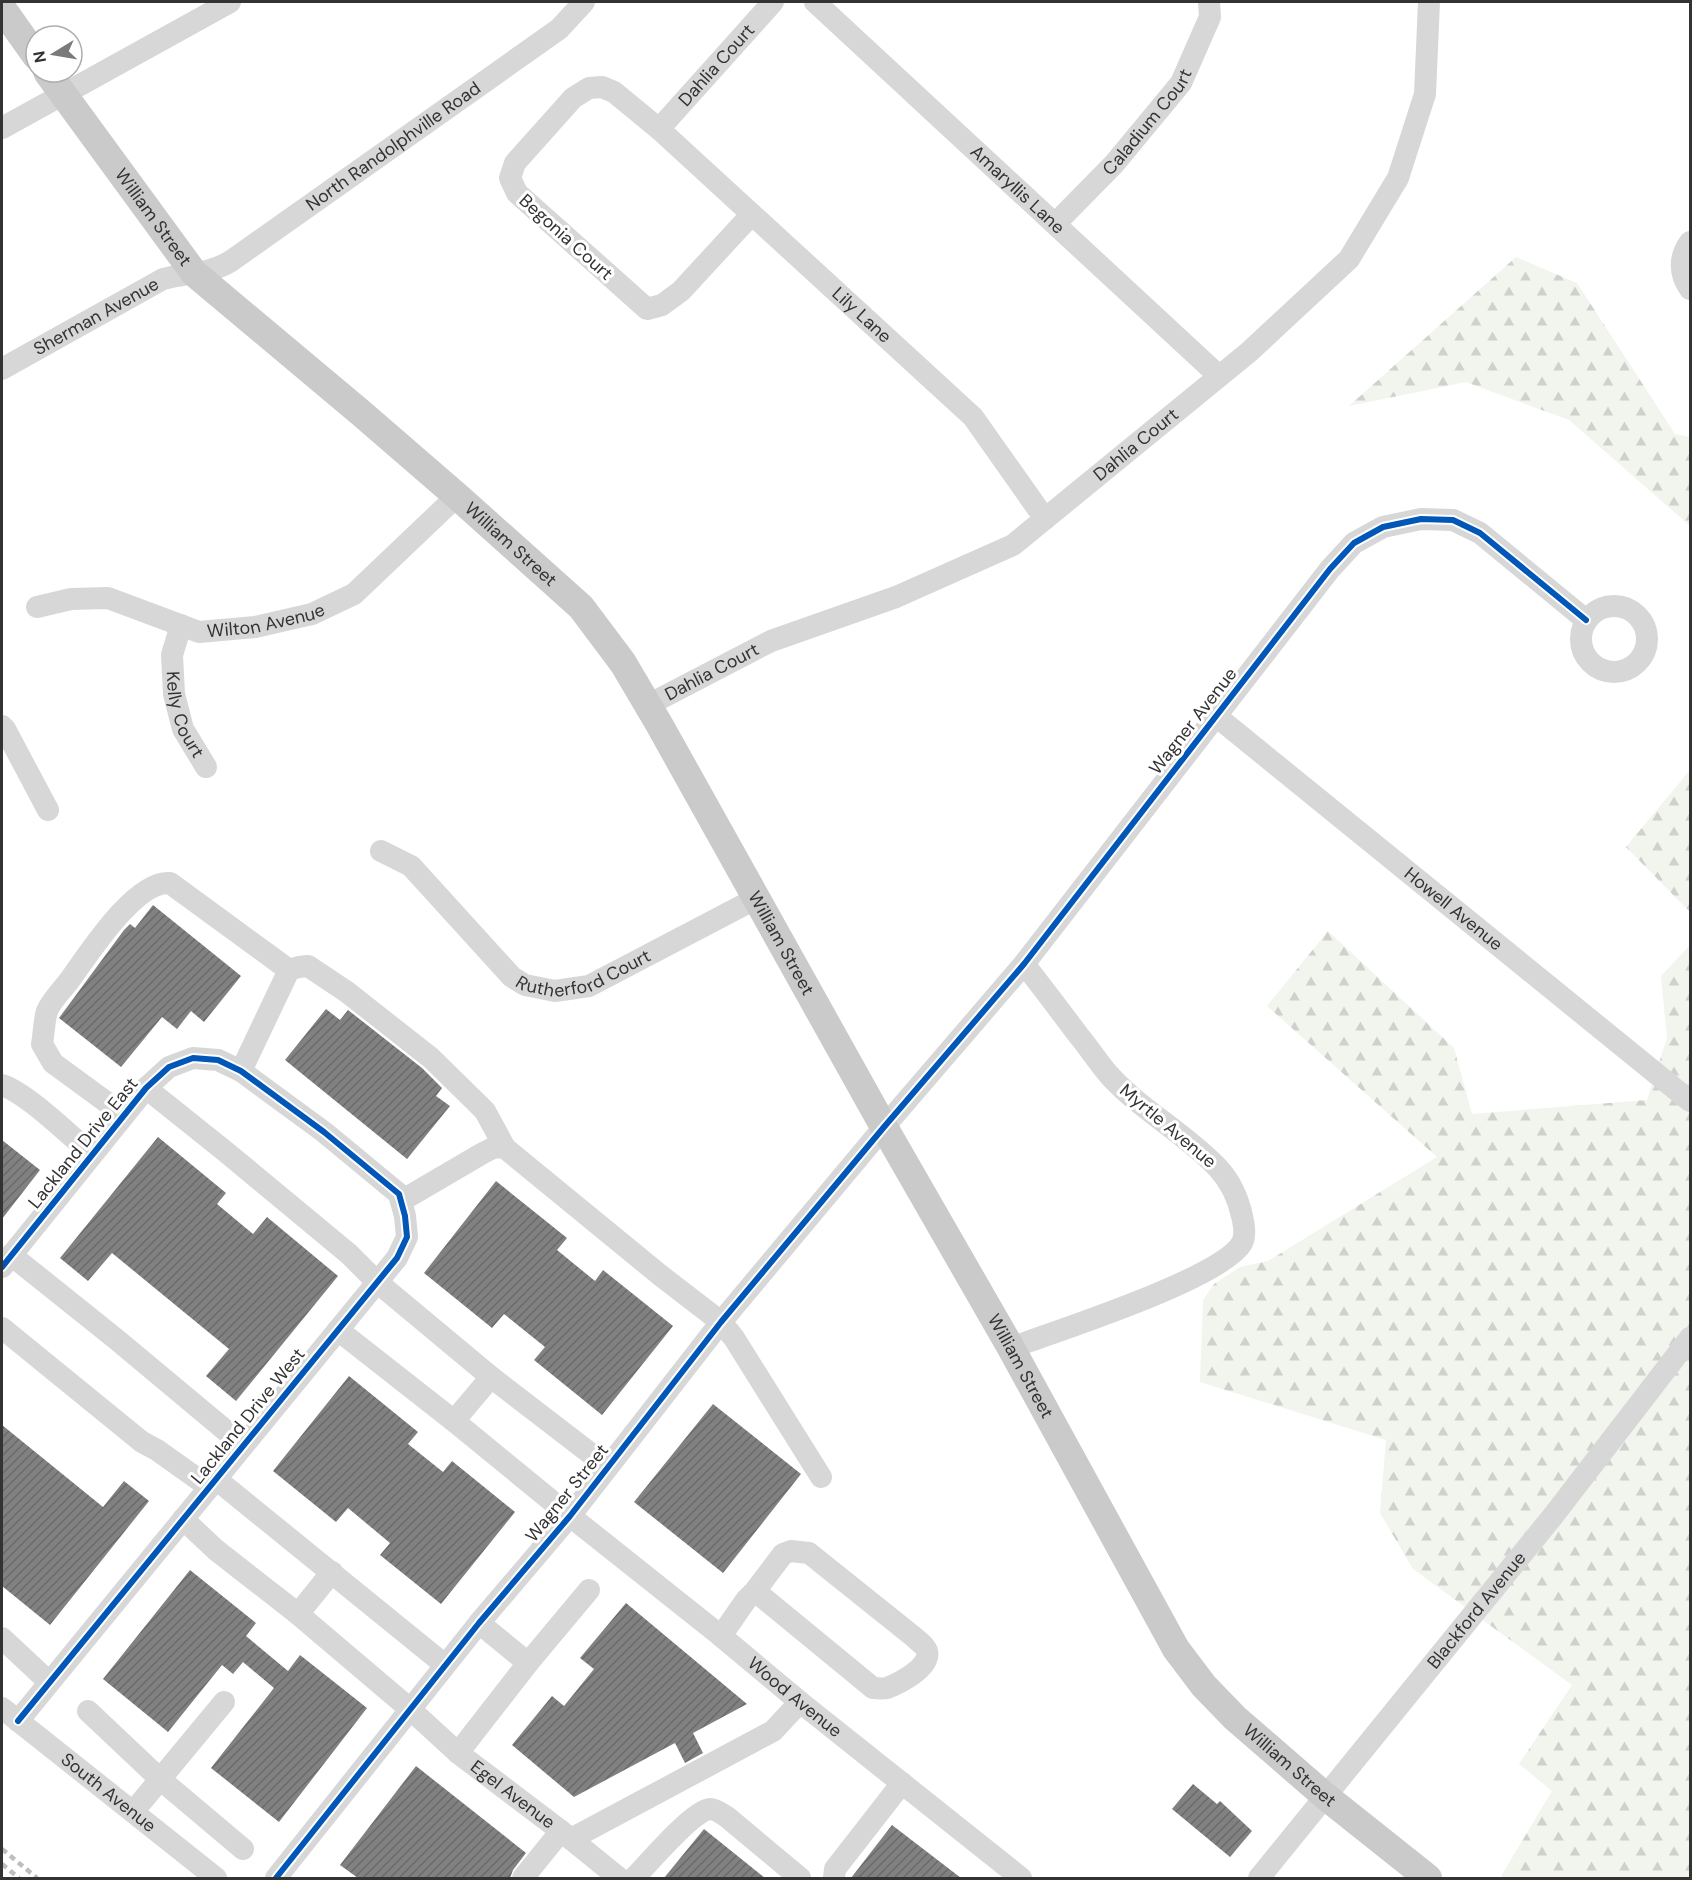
<svg xmlns="http://www.w3.org/2000/svg" width="1692" height="1880" font-family="'DM Sans',sans-serif">
  <style>
    .forest { fill: url(#forest-firs) }
    .building { fill: url(#building-hatch) }
    .lines { fill: none; stroke-linecap: round; stroke-linejoin: round }
    .minor { stroke: #d7d7d7; stroke-width: 22 }
    .major { stroke: #cacaca; stroke-width: 28 }
    .rail { stroke: #bebebe; stroke-width: 4.5; stroke-dasharray: 6 4.5; stroke-linecap: butt }
    .cycleway-casing { stroke: #fff; stroke-width: 10 }
    .cycleway { stroke: #0057b8; stroke-width: 6 }
    .labels { text-anchor: middle; dominant-baseline: central; stroke-width: 6; stroke-linejoin: round; paint-order: stroke }
    .street-label { font-size: 18px; fill: #333; stroke: #fff }
  </style>
  <defs>
    <pattern id="forest-firs" width="22" height="20" patternUnits="userSpaceOnUse" patternTransform="scale(1.5)"><rect width="22" height="20" fill="#f1f5ed"/><path d="M5 1l3.5 6h-7zM16 11l3.5 6h-7z" fill="#cfd2cc"/></pattern>
    <pattern id="building-hatch" width="6" height="6" patternUnits="userSpaceOnUse" patternTransform="scale(1.5)"><rect width="6" height="6" fill="#818181"/><path d="M-1 1l2-2M0 6l6-6M5 7l2-2" fill="none" stroke="#6a6a6a"/></pattern>
  </defs>
  <rect width="100%" height="100%" fill="#fff"/>
  <!-- forest -->
  <path class="forest" d="M1516,257l61,26 98,151 15,3v89l-121,-106 -103,-38 -117,24z
    M1690,770v142l-64,-65z
    M1328,931l126,117 18,66 175,-14 20,-62 -6,-62 29,-31v933h-190l52,-87 -33,-27 53,-79 -159,-116 -33,-56 6,-73 -186,-58 3,-82 11,-16 26,-17 28,-6 169,-104 -170,-151z"/>
  <!-- building -->
  <path class="building" d="M153,905l88,71 -37,46 -13,-11 -14,18 -15,-12 -41,50 -62,-49 65,-88 6,-6 5,4z
    M326,1009l14,11 8,-10 74,58 20,20 -6,8 14,10 -43,53 -122,-99z
    M158,1137l68,56 -9,11 36,30 14,-17 71,59 -102,125 -30,-25 23,-27 -117,-96 -24,28 -28,-23z
    M2,1140l38,30 -38,49z
    M496,1181l71,57 -10,12 38,31 8,-11 70,56 -71,89 -68,-55 11,-13 -41,-33 -12,14 -68,-55z
    M349,1376l69,56 -10,12 35,28 9,-11 63,51 -74,92 -61,-49 10,-12 -42,-35 -12,14 -63,-51z
    M713,1404l88,70 -78,99 -89,-71z
    M2,1425l101,82 21,-26 25,20 -99,124 -48,-39z
    M190,1570l66,53 -10,13 42,35 12,-16 67,53 -88,114 -68,-54 63,-80 -31,-26 -10,12 -11,-9 -54,67 -65,-53z
    M626,1603l121,101 -54,29 10,20 -18,10 -10,-20 -101,54 -62,-52 40,-49 12,10 30,-37 -14,-11z
    M416,1766l110,87 -13,17 -3,8h-152l-18,-13z
    M1193,1784l24,20 3,-3 32,30 -22,26 -58,-48z
    M892,1825l69,53h-110z
    M704,1829l61,49h-101z"/>
  <g class="lines">
    <!-- minor -->
    <g class="minor">
      <path id="s1" d="M815,2l404,374"/>
      <path d="M2,128l228,-126"/>
      <path id="s2" d="M659,129l114,-127"/>
      <path id="s3" d="M752,214l-71,77 -19,14 -15,4 -130,-116 -7,-15 5,-15 58,-65 16,-10 13,-1 12,5 45,37 314,288 72,102"/>
      <path id="s4" d="M1055,224l59,-60 67,-81 29,-66 -1,-15"/>
      <path d="M1690,242c-11,15 -11,32 0,47"/>
      <path id="s5" d="M2,369l161,-90c24,-7 45,-4 68,-18l328,-232 25,-27"/>
      <circle cx="1614" cy="639" r="33"/>
      <path id="s6" d="M37,607l34,-8 37,-1 91,34 56,-5 57,-13 42,-20 103,-98"/>
      <path id="s7" d="M181,625l-9,30 2,39 9,35 23,38"/>
      <path id="s8" d="M648,705l123,-64 125,-44 117,-52 236,-193 100,-93 49,-81 27,-84 4,-92"/>
      <path id="s9" d="M1216,716l474,385"/>
      <path d="M2,726l3,3 43,81"/>
      <path id="s10" d="M381,851l30,15 101,111 13,8 30,6 34,-5 166,-87"/>
      <path d="M241,1071l48,-101 10,-3 9,-1 39,26 84,66 54,53 20,37"/>
      <path d="M2,1085c26,9 67,50 90,69"/>
      <path d="M146,1088l80,64 123,102 28,28 114,95 117,90"/>
      <path d="M124,1115l-71,-52 -11,-19c2,-11 2,-23 5,-33 4,-10 15,-21 22,-30 19,-26 66,-101 101,-98l119,87"/>
      <path d="M401,1201l82,-48 12,-6 10,1 155,127 61,47 13,16 87,139"/>
      <path d="M11,1255l105,84 127,106"/>
      <path d="M2,1267l144,-179 23,-21 24,-9 25,2 23,11 83,61 75,62 6,22 2,21 -10,21 -379,463"/>
      <path d="M2,1328l140,114 15,8 52,37"/>
      <path id="s11" d="M338,1330l116,91 116,95 151,120 79,66 221,176"/>
      <path d="M1011,1348c45,-17 210,-69 231,-105 4,-8 2,-19 0,-27 -4,-18 -12,-35 -24,-48 -33,-35 -76,-57 -108,-92 -11,-12 -20,-27 -31,-40 -18,-24 -36,-48 -55,-72"/>
      <path d="M454,1421l37,-44"/>
      <path d="M216,1479l229,186"/>
      <path id="s12" d="M183,1519l33,31 82,64 112,95 48,44 103,78 58,47"/>
      <path d="M298,1614l34,-42"/>
      <path d="M479,1623l49,40 61,-73"/>
      <path d="M721,1636l25,-36 9,-9 28,-37 8,-3 18,2 105,84c5,5 11,8 13,14 4,16 -27,32 -40,37 -4,1 -9,0 -14,0l-118,-97"/>
      <path d="M2,1638l47,44"/>
      <path id="s13" d="M2,1708l214,170"/>
      <path d="M88,1711l72,68 83,70"/>
      <path d="M458,1753l70,-90"/>
      <path d="M133,1812l91,-110"/>
      <path d="M571,1839l202,-108 27,-29"/>
      <path d="M276,1878l203,-255 91,-107 151,-194 163,-195 140,-163 306,-395 24,-26 29,-16 38,-8 32,1 27,13 106,87"/>
      <path d="M523,1878l38,-47"/>
      <path d="M634,1878c14,-14 58,-67 76,-69 6,0 12,5 17,8l73,61"/>
      <path d="M834,1878l1,-9 67,-86"/>
      <path id="s14" d="M1259,1878l294,-362 137,-178"/>
    </g>
    <!-- major -->
    <g class="major">
      <path d="M2,8l34,48"/>
      <path id="s15" d="M47,72l147,201 167,140 96,83 124,111 42,56 36,61 225,403 127,221 165,301 28,37 31,32 90,78 103,82"/>
    </g>
    <!-- rail -->
    <path class="rail" d="M2,1849l35,29
      M2,1864l17,14"/>
    <defs>
      <path id="cycleway" d="M2,1267l144,-179 23,-21 24,-9 25,2 23,11 83,61 75,62 6,22 2,21 -10,21 -379,463
        M276,1878l203,-255 91,-107 151,-194 163,-195 140,-163 306,-395 24,-26 29,-16 38,-8 32,1 27,13 106,87"/>
    </defs>
    <!-- cycleway casing -->
    <use href="#cycleway" class="cycleway-casing"/>
    <!-- cycleway -->
    <use href="#cycleway" class="cycleway"/>
  </g>
  <g class="labels">
    <!-- street labels -->
    <g class="street-label">
      <text stroke="none"><textPath href="#s2" startOffset="86">Dahlia Court</textPath></text>
      <text stroke="none"><textPath href="#s4" startOffset="138">Caladium Court</textPath></text>
      <text stroke="none"><textPath href="#s5" startOffset="454">North Randolphville Road</textPath></text>
      <text stroke="none"><textPath href="#s1" startOffset="276">Amaryllis Lane</textPath></text>
      <text stroke="none"><textPath href="#s15" startOffset="180">William Street</textPath></text>
      <text transform="translate(566 237) rotate(42)">Begonia Court</text>
      <text stroke="none"><textPath href="#s3" startOffset="816">Lily Lane</textPath></text>
      <text stroke="none"><textPath href="#s5" startOffset="108">Sherman Avenue</textPath></text>
      <text stroke="none"><textPath href="#s8" startOffset="558">Dahlia Court</textPath></text>
      <text stroke="none"><textPath href="#s15" startOffset="666">William Street</textPath></text>
      <text stroke="none"><textPath href="#s6" startOffset="237">Wilton Avenue</textPath></text>
      <text stroke="none"><textPath href="#s8" startOffset="72">Dahlia Court</textPath></text>
      <text stroke="none"><textPath href="#s7" startOffset="93">Kelly Court</textPath></text>
      <text transform="translate(1193 721) rotate(-52)">Wagner Avenue</text>
      <text stroke="none"><textPath href="#s9" startOffset="306">Howell Avenue</textPath></text>
      <text stroke="none"><textPath href="#s15" startOffset="1152">William Street</textPath></text>
      <text stroke="none"><textPath href="#s10" startOffset="261">Rutherford Court</textPath></text>
      <text transform="translate(1168 1126) rotate(40)">Myrtle Avenue</text>
      <text transform="translate(83 1143) rotate(-51)">Lackland Drive East</text>
      <text stroke="none"><textPath href="#s15" startOffset="1638">William Street</textPath></text>
      <text transform="translate(248 1416) rotate(-51)">Lackland Drive West</text>
      <text transform="translate(567 1493) rotate(-51)">Wagner Street</text>
      <text stroke="none"><textPath href="#s14" startOffset="345">Blackford Avenue</textPath></text>
      <text stroke="none"><textPath href="#s11" startOffset="586">Wood Avenue</textPath></text>
      <text stroke="none"><textPath href="#s15" startOffset="2124">William Street</textPath></text>
      <text stroke="none"><textPath href="#s13" startOffset="136">South Avenue</textPath></text>
      <text stroke="none"><textPath href="#s12" startOffset="430">Egel Avenue</textPath></text>
    </g>
  </g>
  <!-- border -->
  <rect width="1692" height="1880" fill="none" stroke="#333333" stroke-width="6"/>
  <!-- north arrow -->
  <g transform="translate(54 54) rotate(259)"><circle r="28" fill="#ffffff" stroke="#adadad" stroke-width="1.5"/>
  <path d="M0-4.5L10 22L0 15L-10 22Z" fill="#7a7a7a"/>
  <text y="-9" font-size="16" font-weight="bold" text-anchor="middle" fill="#333333">N</text>
  </g>
</svg>
